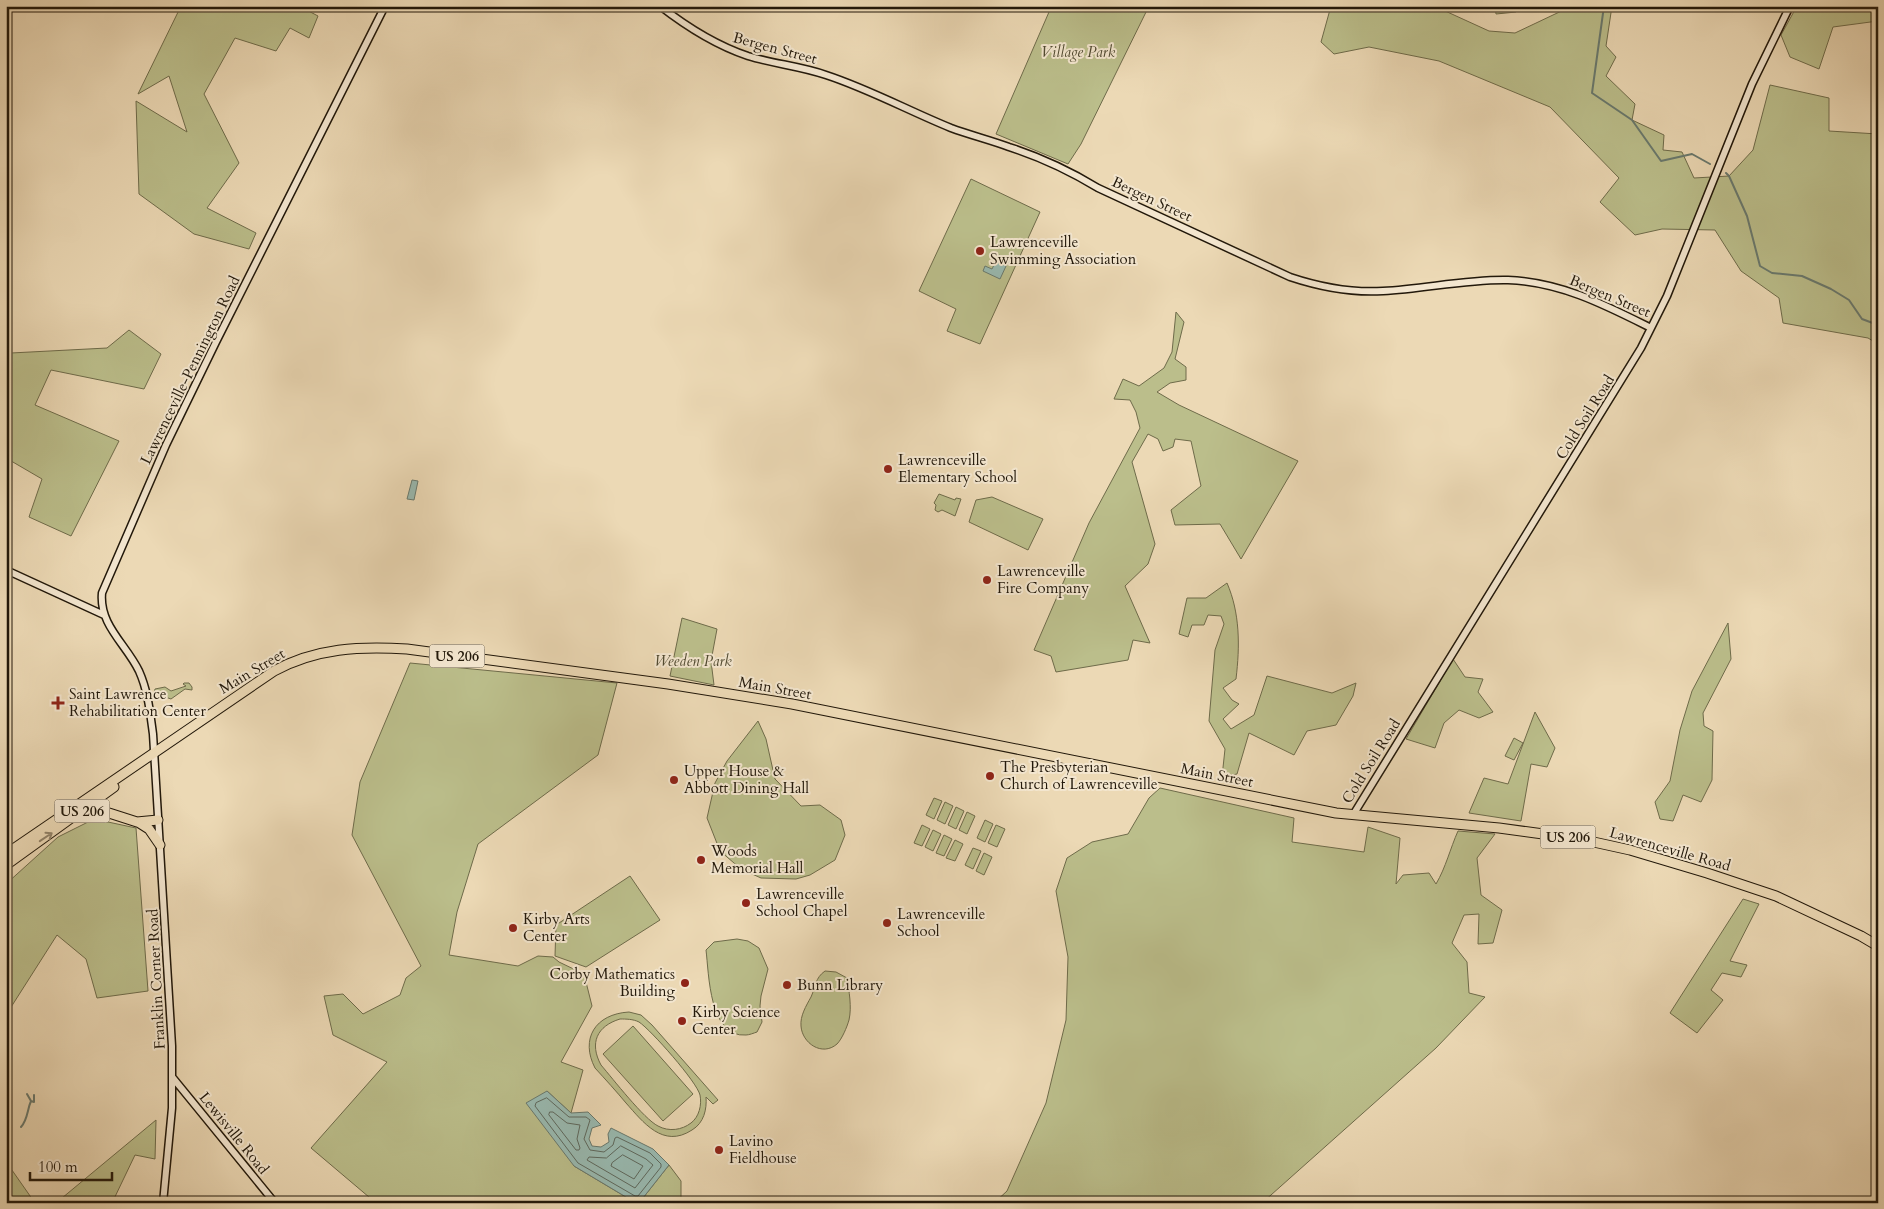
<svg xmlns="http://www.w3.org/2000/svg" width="1884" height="1209" font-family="Cardo,serif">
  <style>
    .green { fill: #bbbe8b; stroke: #6e6b4a; fill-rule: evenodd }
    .water { fill: #99bab1; stroke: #69796e }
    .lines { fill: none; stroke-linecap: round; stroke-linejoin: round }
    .shore { stroke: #5e695e; stroke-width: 1 }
    .stream { stroke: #69796e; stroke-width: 2 }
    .secondary-casing { stroke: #22180a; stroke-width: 9 }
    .highway-casing { stroke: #22180a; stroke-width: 11 }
    .secondary { stroke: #f3e6cf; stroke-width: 6 }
    .highway { stroke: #ecd9b5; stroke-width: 9 }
    .oneway { stroke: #918268 }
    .poi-dot { fill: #8f2418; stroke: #f3e6cf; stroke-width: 2 }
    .labels { text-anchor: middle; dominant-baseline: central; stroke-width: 4; stroke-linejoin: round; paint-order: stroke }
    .shield { fill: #f3e6cf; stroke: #615645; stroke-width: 1 }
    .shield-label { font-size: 14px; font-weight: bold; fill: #22180a }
    .street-label { font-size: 15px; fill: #22180a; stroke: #f3e6cf }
    .park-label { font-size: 15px; font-style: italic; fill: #504a31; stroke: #f3e6cf }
    .poi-label { font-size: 15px; fill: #22180a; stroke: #f3e6cf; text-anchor: start }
  </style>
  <rect width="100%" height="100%" fill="#ecd9b5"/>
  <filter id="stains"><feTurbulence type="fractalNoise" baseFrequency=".004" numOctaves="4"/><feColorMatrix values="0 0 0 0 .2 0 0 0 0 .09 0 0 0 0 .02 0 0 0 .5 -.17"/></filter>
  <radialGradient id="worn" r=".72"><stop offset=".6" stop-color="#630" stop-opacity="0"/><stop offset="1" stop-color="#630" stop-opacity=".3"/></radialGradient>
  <!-- green -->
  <path class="green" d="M181,6h118l19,10 -9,22 -19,-10 -14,23 -41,-13 -31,56 35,69 -32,45 49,25 -7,16 -55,-15 -55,-40 -3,-93 51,31 -18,-56 -31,18z
    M1037,6h112l-68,138 -13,20 -72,-30 53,-122z
    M1331,6h108l4,4 46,21 26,2 57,-27h40l-6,40 10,11 -10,19 29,28 -3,16 32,15 -1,15 19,2 12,26 35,-2 24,-26 17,-65 59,13v33l49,3v210l-10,-6 -85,-15 -4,-25 -38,-27 -26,-41 -53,-1 -27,6 -35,-33 19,-24 -69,-71 -111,-46 -70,-14 -35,7 -13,-12z
    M1495,6h20l1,6 -20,2z
    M1797,6h81v15l-45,6 -14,42 -29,-12 -9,-22z
    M971,179l69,33 -60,132 -33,-13 9,-22 -37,-18z
    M1176,312l8,10 -9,37 11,8v13l-16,3 -13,9 22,13 119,56 -57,98 -21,-35 -45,1 -4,-15 30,-24 -10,-45 -16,-2 -2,8 -10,4 -5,-12 -10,-5 -16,28 23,82 -7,20 -23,22 25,57 -17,-3 -5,20 -72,12 -5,-16 -17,-6 55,-127 51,-95 -4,-16 -6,-12 -16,-1 9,-20 16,7 25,-18 8,-16z
    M129,330l32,24 -17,35 -93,-19 -16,35 84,36 -48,95 -42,-19 13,-38 -36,-21v-94l5,-11 96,-5z
    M939,494l16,6 1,-2 5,1 -6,17 -13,-6 -4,2 -3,-2 1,-5 -2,-2z
    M992,497l51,22 -15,31 -59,-28 7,-22z
    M1227,583c13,30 13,63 9,96l-13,9 9,12 7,4 -16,15 8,10 23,-14 13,-39 65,17 24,-10 -3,13 -17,29 -29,6 -13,24 -45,-22 -12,41 -15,3 3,-28 -16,-28 6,-71 9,-26 -3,-8 -13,-1 -4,10h-12l-4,12 -9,-3 8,-36h19z
    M682,618l35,11 -6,32 3,24 -44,-9z
    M1728,623l3,36 -28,54 1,13 9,5 -1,49 -11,22 -18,-7 -10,26 -13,-2 -5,-17 15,-21 10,-51 12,-39z
    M1453,659l12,18 18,2 -5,13 15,20 -14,6 -20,-8 -15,13 -9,25 -29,-9z
    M410,663l207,20 -19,72 -120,89 -21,68 -8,43 69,11 20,-10 15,1 6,5 25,12 8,32 -31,56 22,8 -12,43 -24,-22 27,75 62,37h-260l-65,-55 76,-86 -54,-27 -9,-39 19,-2 20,20 37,-19 6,-17 15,-12 -69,-131 8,-53z
    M184,683h5l3,4v3l-7,-1 -14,10 -17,-6 1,-4 10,-2 6,4 15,-5 -3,-2z
    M1535,712l20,36 -8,19 -16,-3 -10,57 -52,-8 15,-35 24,6z
    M758,721l8,18 9,40 26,27 19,-1 21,15 4,15 -10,25 -25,15 -14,4 -35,-1 -20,-9 -21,-18 -13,-33 8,-35 12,-22z
    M1514,738l9,5 -9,17 -9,-4z
    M1160,788l134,30 -2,24 72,10 4,-25 32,11 -4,46 7,-9 26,-2 7,11c10,-17 14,-35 22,-53l37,3 -18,24 4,37 21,15 -9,33 -15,1 1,-30 -15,1 -12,28 15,19 2,31 16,4 -49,51 -174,155h-268l13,-12 39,-88 20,-83 2,-63 -12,-66 11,-33 25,-16 36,-8 21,-36z
    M934,798l8,3 -8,18 -8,-4z
    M945,802l8,4 -8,18 -8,-4z
    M956,807l8,4 -8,18 -8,-4z
    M967,812l8,4 -8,18 -8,-4z
    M94,819l42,9 12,163 -51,7 -11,-39 -29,-24 -51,80v-131l52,-47z
    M985,820l8,4 -8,18 -8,-4z
    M922,825l8,4 -8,17 -8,-3z
    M996,825l9,4 -8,18 -9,-4z
    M933,830l8,4 -8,17 -8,-4z
    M944,835l8,4 -8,17 -8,-3z
    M955,840l8,4 -8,17 -9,-3z
    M973,848l8,3 -8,18 -8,-4z
    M984,853l8,4 -8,18 -8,-4z
    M630,876l30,44 -74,47 -31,-11 1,-31z
    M1743,899l16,5 -29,57 17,4 -6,12 -19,-4 -11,17 12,10 -26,33 -27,-20z
    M737,939l11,2 11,7 9,21 -7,27 -1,10 2,16 -5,10c-3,1 -8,3 -11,3 -37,3 -37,-61 -40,-85l8,-8z
    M825,971l11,1 11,6c2,13 5,29 2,42 -2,7 -7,19 -12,24 -15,13 -35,-1 -36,-18 -1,-10 5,-20 10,-29 5,-11 4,-19 14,-26z
    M629,1012l12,3 11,10 66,75 -5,4 -7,-7c1,12 -2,26 -14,33 -29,19 -49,-8 -66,-27 -10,-12 -20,-23 -31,-35 -15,-29 0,-54 34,-56zM620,1019c6,0 13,0 19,3 12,8 58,60 61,73 2,10 -1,22 -9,28 -9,7 -22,9 -33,3 -14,-7 -45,-47 -57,-61 -12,-22 -4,-39 19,-46z
    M633,1026l60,68 -30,27 -60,-67z
    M156,1120l-1,39 -20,-4 -23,48h-56z
    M6,1162l1,1 28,40h-29z
    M669,1165l12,16v22h-42z"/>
  <!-- water -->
  <path class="water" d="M999,255l12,6 -1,3h-3l-7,15 -17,-8 2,-5 7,3z
    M412,480l6,1 -4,19 -7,-1z
    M547,1091l24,22 17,-1 13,13 -9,3 -3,11 3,7 9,1 8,-5 -1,-8 3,-6 42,21 16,16 -30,38h-3l-62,-37 -48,-63z"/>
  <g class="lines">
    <!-- shore -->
    <path class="shore" d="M547,1098l22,19h17l4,3 -6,19 6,11 14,2 9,-7 2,-7 2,-1 33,16 11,11v3l-23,29h-3l-57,-33 -43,-57 1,-3z
      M550,1112h3l14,11 13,2 -3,14 3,9 -1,2h-3l-27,-35z
      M621,1146l25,13 7,6 -18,23 -48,-28 2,-3 17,1z
      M623,1155l20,11 -9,13 -23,-13 1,-3z"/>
    <!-- stream -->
    <path class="stream" d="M1604,6l-12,87 40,27 29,41 31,-7 18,10
      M1726,173l3,3 18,40 13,50 12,7 30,3 29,13 18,11 13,19 16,6
      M31,1101l3,1v-7
      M21,1127c7,-8 6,-17 10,-26l-4,-7"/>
    <defs>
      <path id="secondary" d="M660,6c27,21 55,39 88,50 26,8 52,10 78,19 43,14 83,36 125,53 19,7 39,12 58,19 31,10 61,24 89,41l192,89c30,10 61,16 93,14 42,-2 83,-12 125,-11 53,2 97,25 143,48
        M6,570l98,45
        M1353,815l288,-467 26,-52 85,-212 38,-78
        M173,1078l102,125
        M163,1203l9,-95v-62l-19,-312c-3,-22 -5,-43 -14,-63 -13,-27 -40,-46 -37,-78l64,-148 50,-103 169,-336"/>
      <path id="highway" d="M77,817l8,-3 24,-1 28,9 21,-2
        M138,822l11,7 11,16
        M6,854l268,-183c42,-23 86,-25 133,-22l261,35 124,20 544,109 163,15 81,11 50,11 77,23 69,23 85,40 17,10
        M6,865l108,-78"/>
    </defs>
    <!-- secondary casing -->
    <use href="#secondary" class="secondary-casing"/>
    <!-- highway casing -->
    <use href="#highway" class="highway-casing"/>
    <!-- secondary -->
    <use href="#secondary" class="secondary"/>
    <!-- highway -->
    <use href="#highway" class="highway"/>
  </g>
  <!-- one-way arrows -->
  <defs><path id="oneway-shaft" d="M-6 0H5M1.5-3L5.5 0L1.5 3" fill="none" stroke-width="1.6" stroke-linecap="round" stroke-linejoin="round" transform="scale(1.25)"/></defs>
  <use class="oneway" href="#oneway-shaft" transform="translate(46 837) rotate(-34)"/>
  <!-- markers -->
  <g class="poi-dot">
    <circle cx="980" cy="251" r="5"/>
    <circle cx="888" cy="469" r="5"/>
    <circle cx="987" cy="580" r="5"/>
    <path d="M55.5 695.5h5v5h5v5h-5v5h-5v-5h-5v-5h5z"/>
    <circle cx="990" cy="776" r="5"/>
    <circle cx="674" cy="780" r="5"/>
    <circle cx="701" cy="860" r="5"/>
    <circle cx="746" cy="903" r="5"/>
    <circle cx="887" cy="923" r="5"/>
    <circle cx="513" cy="928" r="5"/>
    <circle cx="685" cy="983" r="5"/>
    <circle cx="787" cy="985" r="5"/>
    <circle cx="682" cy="1021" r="5"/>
    <circle cx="719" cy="1150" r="5"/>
  </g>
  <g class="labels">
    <!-- shield labels -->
    <g class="shield">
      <rect x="429.5" y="644.5" width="55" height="23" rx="4"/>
      <rect x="54.5" y="799.5" width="55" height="23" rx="4"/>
      <rect x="1540.5" y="825.5" width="55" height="23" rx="4"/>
    </g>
    <g class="shield-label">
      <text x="457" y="656">US 206</text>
      <text x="82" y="811">US 206</text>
      <text x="1568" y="837">US 206</text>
    </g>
    <!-- street labels -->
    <g class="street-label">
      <text transform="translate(775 48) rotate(15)">Bergen Street</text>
      <text transform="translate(1152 199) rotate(25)">Bergen Street</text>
      <text transform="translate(1610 296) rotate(23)">Bergen Street</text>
      <text transform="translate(190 370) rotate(-64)">Lawrenceville-Pennington Road</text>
      <text transform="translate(1585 417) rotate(-58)">Cold Soil Road</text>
      <text transform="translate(252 671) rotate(-31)">Main Street</text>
      <text transform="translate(775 688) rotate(10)">Main Street</text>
      <text transform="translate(1371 761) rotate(-58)">Cold Soil Road</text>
      <text transform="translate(1217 775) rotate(11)">Main Street</text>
      <text transform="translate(1670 849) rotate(16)">Lawrenceville Road</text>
      <text transform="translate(156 979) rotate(-93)">Franklin Corner Road</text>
      <text transform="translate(234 1133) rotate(51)">Lewisville Road</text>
    </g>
    <!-- park labels -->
    <g class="park-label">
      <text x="1078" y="52">Village Park</text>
      <text x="693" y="661">Weeden Park</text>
    </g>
    <!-- poi labels -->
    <g class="poi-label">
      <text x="990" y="242">Lawrenceville<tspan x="990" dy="17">Swimming Association</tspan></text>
      <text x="898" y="460">Lawrenceville<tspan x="898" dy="17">Elementary School</tspan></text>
      <text x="997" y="571">Lawrenceville<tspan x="997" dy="17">Fire Company</tspan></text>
      <text x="69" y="694">Saint Lawrence<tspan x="69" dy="17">Rehabilitation Center</tspan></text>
      <text x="1000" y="767">The Presbyterian<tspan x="1000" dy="17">Church of Lawrenceville</tspan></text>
      <text x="684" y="771">Upper House &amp;<tspan x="684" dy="17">Abbott Dining Hall</tspan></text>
      <text x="711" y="851">Woods<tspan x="711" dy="17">Memorial Hall</tspan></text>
      <text x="756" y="894">Lawrenceville<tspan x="756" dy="17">School Chapel</tspan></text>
      <text x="897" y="914">Lawrenceville<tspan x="897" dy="17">School</tspan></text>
      <text x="523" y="919">Kirby Arts<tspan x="523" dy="17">Center</tspan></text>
      <text x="675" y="974" text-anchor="end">Corby Mathematics<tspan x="675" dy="17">Building</tspan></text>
      <text x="797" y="985">Bunn Library</text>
      <text x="692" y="1012">Kirby Science<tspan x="692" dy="17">Center</tspan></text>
      <text x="729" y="1141">Lavino<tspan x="729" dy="17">Fieldhouse</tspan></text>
    </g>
  </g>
  <!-- margin -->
  <rect width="1884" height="1209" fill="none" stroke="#ecd9b5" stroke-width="25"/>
  <rect x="8" y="8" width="1869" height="1194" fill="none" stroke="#22180a" stroke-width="2.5"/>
  <rect x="12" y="12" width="1859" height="1184" fill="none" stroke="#22180a"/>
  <!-- scale -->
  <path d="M30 1172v8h82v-8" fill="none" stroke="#22180a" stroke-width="2.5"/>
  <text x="38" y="1172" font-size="15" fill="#22180a" stroke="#f3e6cf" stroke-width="4" paint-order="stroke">100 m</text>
  <rect width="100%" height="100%" filter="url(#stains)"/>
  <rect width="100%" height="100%" fill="url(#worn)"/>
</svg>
